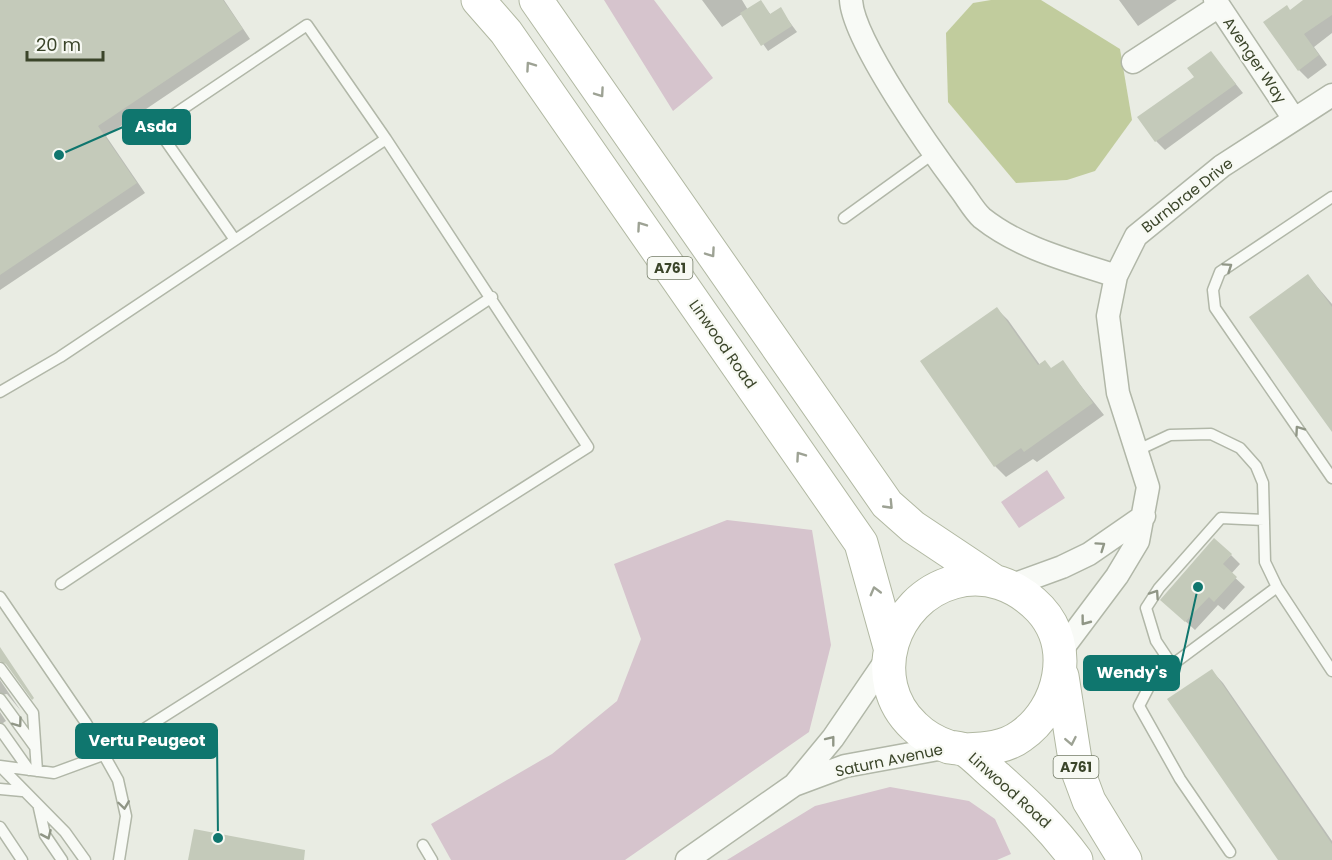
<svg xmlns="http://www.w3.org/2000/svg" width="1332" height="860" font-family="Poppins,sans-serif">
  <style>
    .green { fill: #d6c4cd }
    .water { fill: #c1cc9d }
    .shadow { fill: #0003 }
    .building { fill: #c4caba }
    .lines { fill: none; stroke-linecap: round; stroke-linejoin: round }
    .service-casing { stroke: #b1b7a8; stroke-width: 13 }
    .minor-casing { stroke: #b1b7a8; stroke-width: 25 }
    .primary-casing { stroke: #b1b8a2; stroke-width: 35 }
    .service { stroke: #f8faf6; stroke-width: 10 }
    .minor { stroke: #f8faf6; stroke-width: 22 }
    .primary { stroke: #fff; stroke-width: 33 }
    .oneway { stroke: #9da294 }
    .oneway2 { stroke: #909686 }
    .labels { text-anchor: middle; dominant-baseline: central; stroke-width: 4.5; stroke-linejoin: round; paint-order: stroke }
    .shield { fill: #f7f9f3; stroke: #737b66; stroke-width: 1.5 }
    .shield-label { font-size: 14px; font-weight: bold; fill: #3b452a }
    .street-label { font-size: 15px; fill: #3b452a; stroke: #f7f9f3 }
    .leader { fill: none; stroke: #0f766e; stroke-width: 2 }
    .callout-dot { fill: #0f766e; stroke: #f7f9f3; stroke-width: 2 }
    .callout { fill: #0f766e; stroke: #0f766e; stroke-width: 2 }
    .callout-label { font-size: 16px; text-anchor: middle; font-weight: bold; fill: #fff }
  </style>
  <rect width="100%" height="100%" fill="#e9ece3"/>
  <!-- green -->
  <path class="green" d="M604,0h50l59,78 -40,33z
    M1047,470l18,28 -46,30 -18,-26z
    M727,520l85,10 19,115 -22,87 -184,128h-174l-20,-36 121,-70 65,-53 24,-62 -27,-75z
    M890,787l79,14 26,18 16,35 -14,6h-270l88,-54z"/>
  <!-- water -->
  <path class="water" d="M991,0h50l79,49 12,71 -37,51 -28,9 -51,3 -68,-81 -2,-69 27,-30z"/>
  <!-- shadow -->
  <path class="shadow" d="M0,0h224l26,39 -144,97 39,57 -145,97z
    M702,0h40l6,10 12,-8 11,13 9,-6 17,23 -29,19 -26,-37 -20,13z
    M1119,0h58l-39,26z
    M1306,0h26v33l-18,14 13,18 -19,14 -9,-9 -8,-59z
    M1211,53l32,40 -78,57 -9,-9z
    M1308,276l24,28v125z
    M997,309l11,11 32,45 12,4 10,-7 42,53 -67,47 -4,-3 -27,18 -11,-11z
    M1231,555l9,9 -9,10 14,13 -21,23 -6,-5 -23,25 -24,-22z
    M1212,671l11,12 109,158v19h-52z
    M0,680l21,31 -14,-17 -7,1z
    M0,712l6,9 -6,4z"/>
  <!-- building -->
  <path class="building" d="M0,0h223l20,29 -145,97 39,57 -137,92z
    M761,0l9,14 11,-7 11,19 -31,20 -21,-33z
    M1303,0h29v15l-28,19 15,21 -21,16 -35,-49 24,-17 3,5z
    M1211,51l25,33 -81,58 -18,-25 57,-40 -7,-9z
    M1308,274l24,33v125l-83,-115z
    M997,307l41,58 7,-5 6,8 12,-8 30,43 -69,49 -3,-4 -27,19 -74,-106z
    M1214,538l18,16 -9,10 14,13 -23,25 -5,-5 -24,25 -25,-22z
    M0,647l34,51 -2,2 -26,-36 -6,-3z
    M1212,669l120,175v16h-54l-111,-161z
    M194,829l111,21 -1,10h-116z"/>
  <g class="lines">
    <defs>
      <path id="service" d="M1332,197l-112,75 -7,18 2,18 117,170
        M844,218l90,-65
        M235,240l-74,-106 2,-12 144,-97 79,114
        M0,392l60,-35 326,-218 202,308 -485,308 -49,18 -54,-7
        M1138,450l32,-15 41,-1 29,14 16,18 7,17 2,79 12,25 -124,92 -14,27 41,73 50,73
        M61,584l431,-287
        M1277,587l55,84
        M0,597l86,126 32,57 8,36 -7,44
        M1172,665l-16,-24 -10,-33 13,-20 62,-70 43,2
        M0,668l33,45 4,58
        M0,699l35,48
        M0,729l29,41
        M0,766l65,66 20,28
        M0,789l22,2
        M39,808l6,27 17,25
        M0,827l22,33
        M423,845l9,15"/>
      <path id="minor" d="M851,0c2,41 82,153 109,189 7,9 14,22 22,29 39,31 89,43 134,58
        M1215,0l79,119
        M1133,62l86,-56
        M1010,586l52,-19 27,-13 55,-38
        M1060,652l57,-76 21,-35 10,-54 -30,-94 -10,-77 8,-40 20,-40 86,-70 110,-71
        M795,784l38,-46 56,-82
        M687,860l107,-75 51,-19 104,-19"/>
      <path id="primary" d="M478,0l28,32 355,511 29,104
        M536,0l351,504 26,23 81,54
        M1062,676l14,90 13,35 36,59
        M965,750c20,-1 40,-2 56,-14 40,-28 54,-89 19,-127 -23,-24 -54,-36 -86,-27 -62,17 -89,98 -40,144 9,9 23,17 35,21 6,1 13,1 18,4 11,8 21,19 31,27 30,27 54,49 78,82"/>
    </defs>
    <!-- service casing -->
    <use href="#service" class="service-casing"/>
    <!-- minor casing -->
    <use href="#minor" class="minor-casing"/>
    <!-- primary casing -->
    <use href="#primary" class="primary-casing"/>
    <!-- service -->
    <use href="#service" class="service"/>
    <!-- minor -->
    <use href="#minor" class="minor"/>
    <!-- primary -->
    <use href="#primary" class="primary"/>
  </g>
  <!-- one-way arrows -->
  <defs><path id="oneway-chevron" d="M-2-3.5L2.5 0L-2 3.5" fill="none" stroke-width="1.6" stroke-linecap="round" stroke-linejoin="round" transform="scale(1.5)"/></defs>
  <g class="oneway">
    <use href="#oneway-chevron" transform="translate(530 66) rotate(-125)"/>
    <use href="#oneway-chevron" transform="translate(600 93) rotate(55)"/>
    <use href="#oneway-chevron" transform="translate(641 226) rotate(-125)"/>
    <use href="#oneway-chevron" transform="translate(711 253) rotate(55)"/>
    <use href="#oneway-chevron" transform="translate(800 456) rotate(-125)"/>
    <use href="#oneway-chevron" transform="translate(889 505) rotate(46)"/>
    <use href="#oneway-chevron" transform="translate(875 591) rotate(-105)"/>
    <use href="#oneway-chevron" transform="translate(1071 741) rotate(79)"/>
  </g>
  <g class="oneway2">
    <use href="#oneway-chevron" transform="translate(1228 267) rotate(-34)"/>
    <use href="#oneway-chevron" transform="translate(1299 430) rotate(-125)"/>
    <use href="#oneway-chevron" transform="translate(1101 546) rotate(-35)"/>
    <use href="#oneway-chevron" transform="translate(1155 594) rotate(-56)"/>
    <use href="#oneway-chevron" transform="translate(1085 621) rotate(127)"/>
    <use href="#oneway-chevron" transform="translate(18 723) rotate(54)"/>
    <use href="#oneway-chevron" transform="translate(831 740) rotate(-52)"/>
    <use href="#oneway-chevron" transform="translate(124 805) rotate(82)"/>
    <use href="#oneway-chevron" transform="translate(47 835) rotate(66)"/>
  </g>
  <g class="labels">
    <!-- shield labels -->
    <g class="shield">
      <rect x="647.5" y="257" width="45" height="22" rx="4.5"/>
      <rect x="1053.5" y="756" width="45" height="22" rx="4.5"/>
    </g>
    <g class="shield-label">
      <text x="670" y="268">A761</text>
      <text x="1076" y="767">A761</text>
    </g>
    <!-- street labels -->
    <g class="street-label">
      <text transform="translate(1255 60) rotate(56)">Avenger Way</text>
      <text transform="translate(1187 195) rotate(-38)">Burnbrae Drive</text>
      <text transform="translate(723 344) rotate(55)">Linwood Road</text>
      <text transform="translate(889 760) rotate(-12)">Saturn Avenue</text>
      <text transform="translate(1010 790) rotate(42)">Linwood Road</text>
    </g>
  </g>
  <!-- callouts -->
  <path class="leader" d="M59 155L123 127M1198 587L1179 673M218 838L217 741"/>
  <g class="callout-dot">
    <circle cx="59" cy="155" r="6"/>
    <circle cx="1198" cy="587" r="6"/>
    <circle cx="218" cy="838" r="6"/>
  </g>
  <g class="callout">
    <rect x="123" y="110" width="67" height="34" rx="6"/>
    <rect x="1084" y="656" width="95" height="34" rx="6"/>
    <rect x="76" y="724" width="141" height="34" rx="6"/>
  </g>
  <g class="callout-label">
    <text x="156" y="132">Asda</text>
    <text x="1132" y="678">Wendy's</text>
    <text x="147" y="746">Vertu Peugeot</text>
  </g>
  <!-- scale -->
  <path d="M27 51v9h76v-9" fill="none" stroke="#3b452a" stroke-width="3"/>
  <text x="36" y="51" font-size="18" fill="#3b452a" stroke="#f7f9f3" stroke-width="4.5" paint-order="stroke">20 m</text>
</svg>
